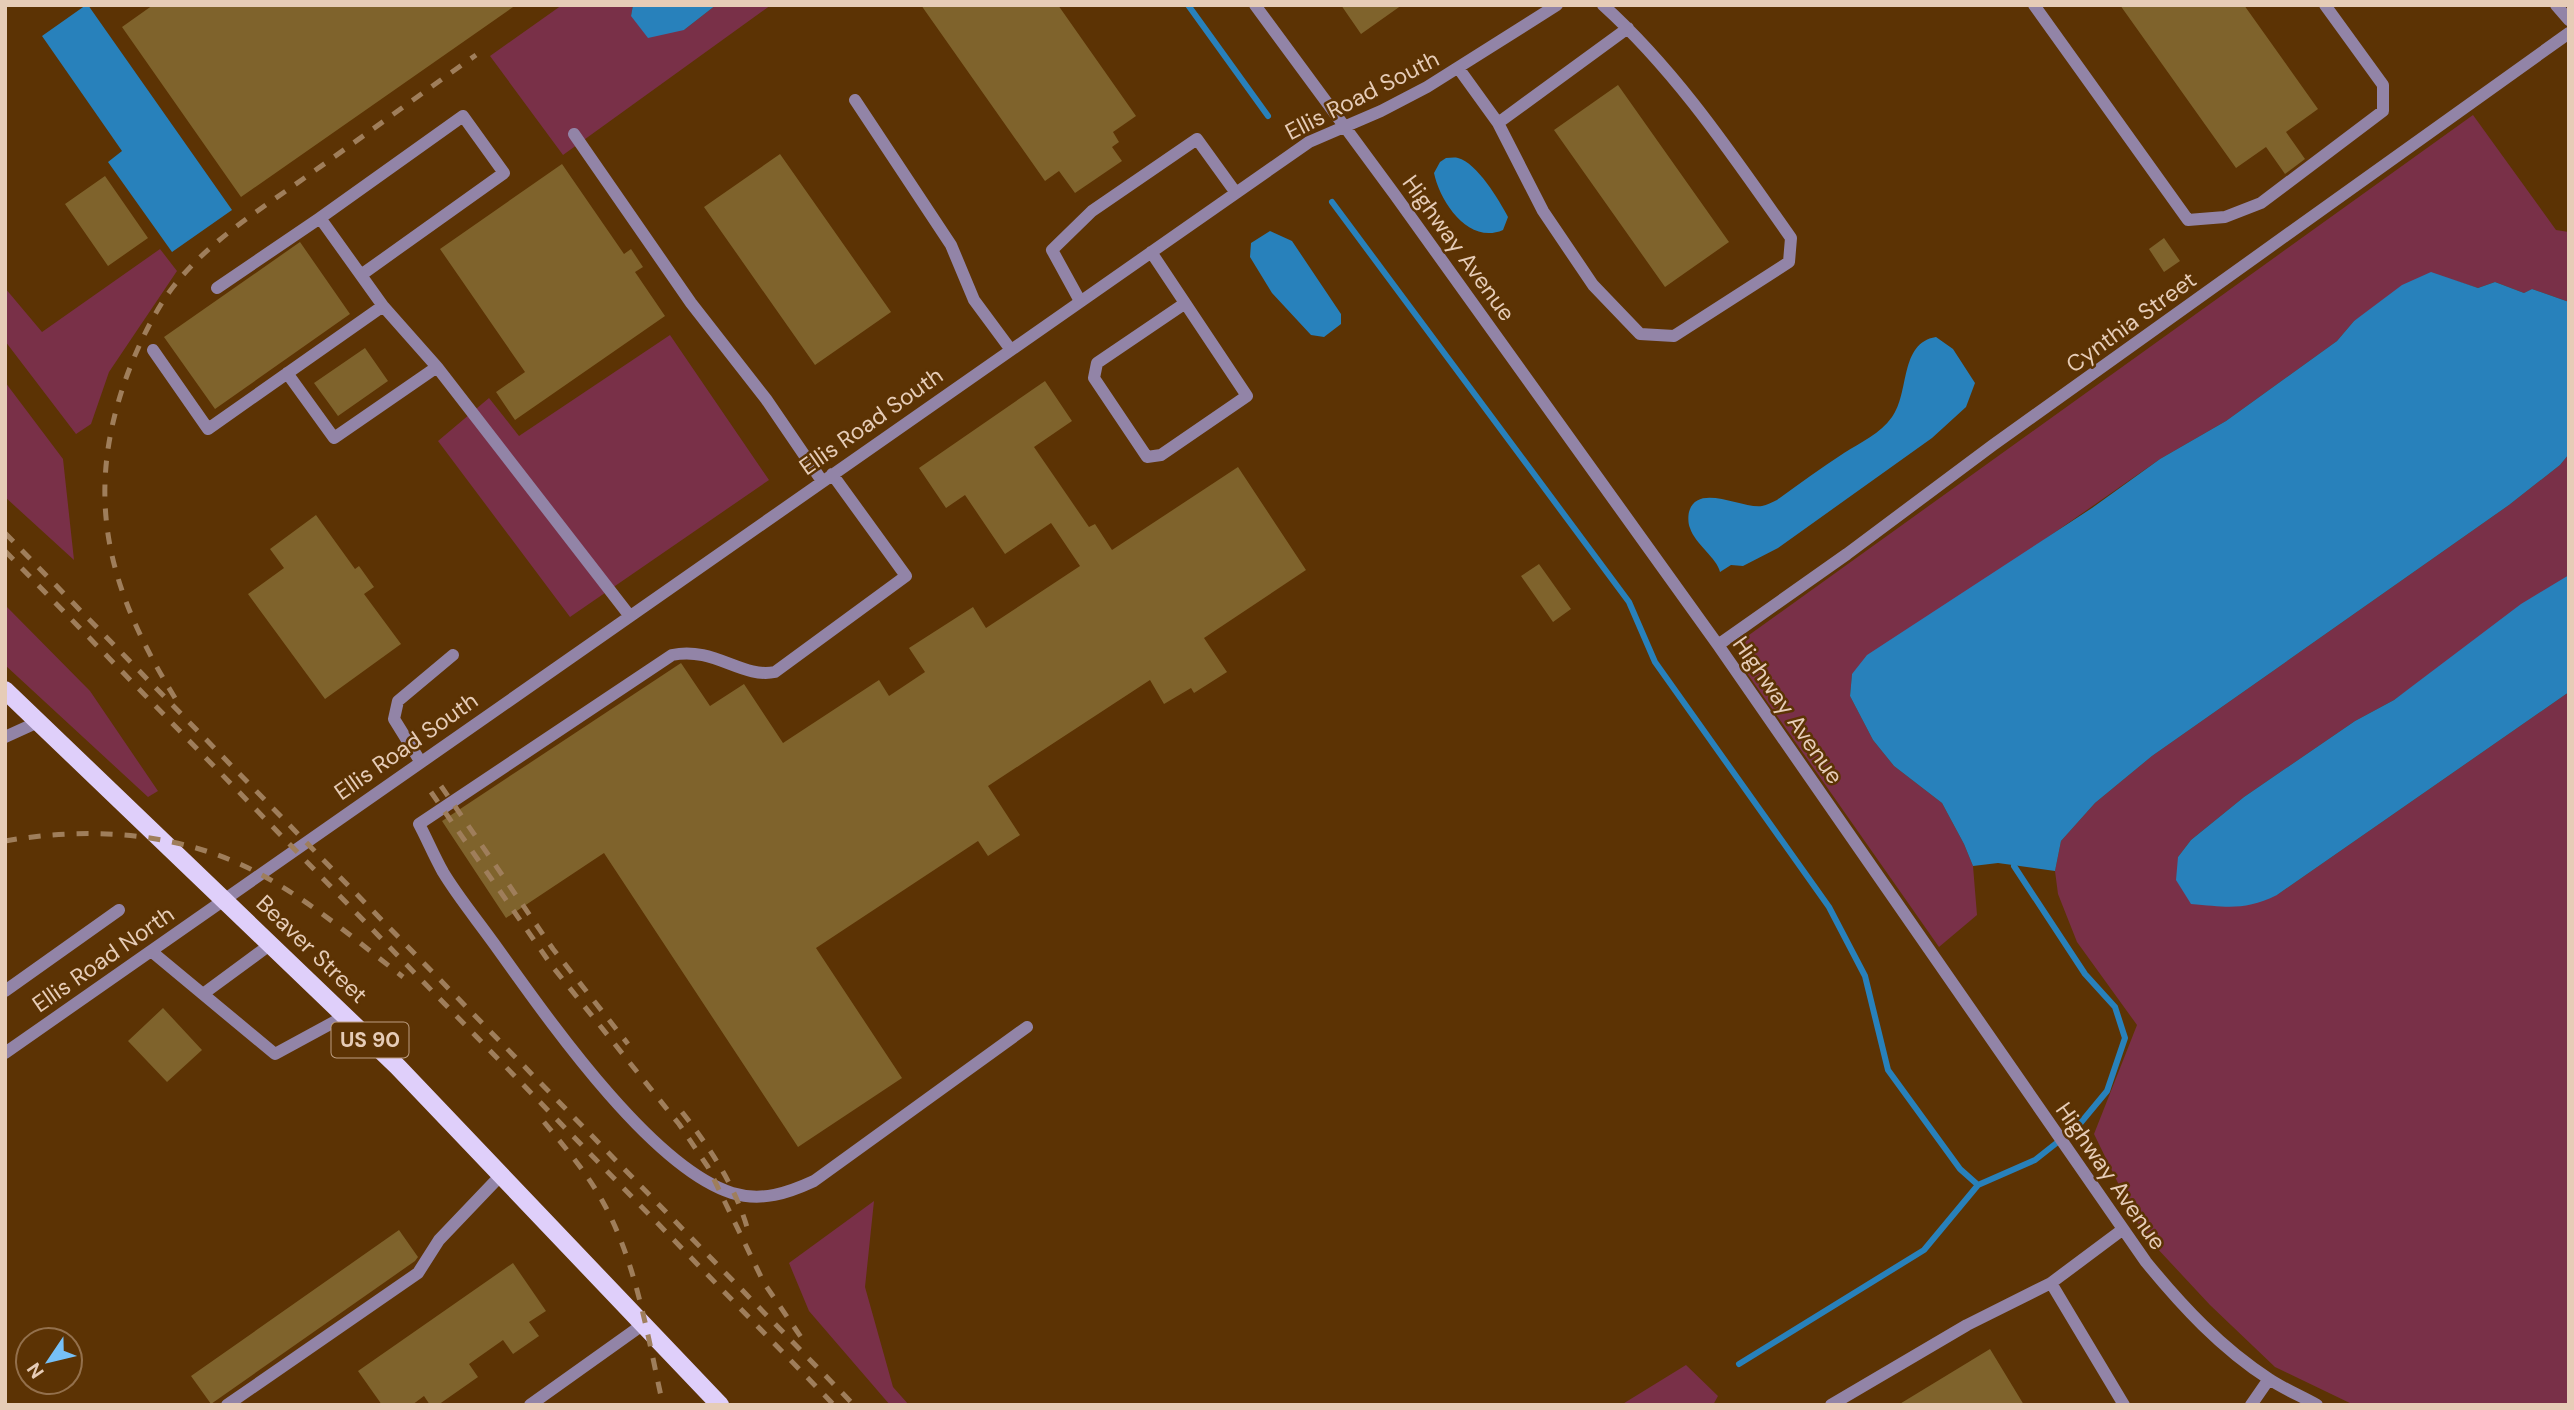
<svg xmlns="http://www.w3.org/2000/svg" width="2574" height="1410" font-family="'DM Sans',sans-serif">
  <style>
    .green { fill: #793048 }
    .water { fill: #2881bb }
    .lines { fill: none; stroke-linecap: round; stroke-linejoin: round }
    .stream { stroke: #2881bb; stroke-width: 6 }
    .building { fill: #7f632c }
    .minor { stroke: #9284a7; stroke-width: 12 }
    .major { stroke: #dfcffa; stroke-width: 18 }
    .rail { stroke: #9f7e5b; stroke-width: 5; stroke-dasharray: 12 12; stroke-linecap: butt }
    .labels { text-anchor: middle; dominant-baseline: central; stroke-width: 5; stroke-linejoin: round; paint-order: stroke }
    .shield { fill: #5c3304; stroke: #bd9e81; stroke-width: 2 }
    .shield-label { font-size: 21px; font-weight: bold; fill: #e6ccb7 }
    .street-label { font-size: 23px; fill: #e6ccb7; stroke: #5c3304 }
  </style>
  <rect width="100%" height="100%" fill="#5c3304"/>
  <!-- green -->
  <path class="green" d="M562,5h71l-2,11 53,14 32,-25h55l-208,150 -73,-99z
    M2473,115l83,115 13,2v70l-37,-13 -8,4 -29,-11 -17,6 -47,-15 -77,48 -17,20 -111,80 -66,38 -308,215 -2,22 23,44 21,26 48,37 22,41 9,22 4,49 -38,32 -197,-281 2,-21 5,-10z
    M160,249l17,22 -68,101 -18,52 -15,10 -71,-93v-53l37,44z
    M670,335l99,145 -199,137 -132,-176 51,-43 30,38z
    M5,382l58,77 11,101 -69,-63z
    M2569,454v121l-175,125 -39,21 -111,76 -53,43 -13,17 99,38 292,-203v713h-215l-79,-38 -65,-62 -68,-73 -48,-98 43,-109 -60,-83 -19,-48 -3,-23 6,-30 34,-38 57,-47 357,-251 51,-40z
    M5,605l85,86 68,100 -10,6 -143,-132z
    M874,1201l-9,86 28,100 16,18h-19l-81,-94 -20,-48z
    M1686,1365l32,31 -5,9h-92z"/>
  <!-- water -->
  <path class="water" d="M86,5h2l144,205 -60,42 -64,-90 14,-11 -80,-115z
    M633,5h83l-32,25 -36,8 -17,-22z
    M1446,158c4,0 8,-1 12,0 19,5 41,42 50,59l-5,13c-34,15 -63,-28 -69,-57l6,-11z
    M1270,231l22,10 49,73v10l-17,13 -13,-2 -39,-42 -22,-36 1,-14z
    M2431,272l47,16 17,-6 29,11 8,-4 37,13v152l-9,11 -51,40 -357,251 -57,47 -34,38 -6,30 -57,-8 -25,3 -9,-22 -22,-41 -48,-37 -21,-26 -23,-44 2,-22 15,-19 225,-147 68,-49 66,-38 111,-80 17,-20 48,-36z
    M1936,337l17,12 22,34 -9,24 -34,31 -154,110 -35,18 -12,-1 -11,7c-3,-14 -25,-28 -30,-44 -2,-4 -2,-12 -1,-16 8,-30 53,-3 73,-6 5,-1 10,-4 15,-6 22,-16 44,-32 67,-47 17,-11 36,-19 48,-36 18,-24 7,-74 44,-80z
    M2569,575v117l-292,203c-33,16 -50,12 -86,9l-15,-24 2,-23 13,-17 53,-43 111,-76 39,-21 127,-96z"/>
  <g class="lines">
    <!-- stream -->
    <path class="stream" d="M1188,5l80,111
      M1332,202l297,400 26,60 174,245 36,69 23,94 72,99 18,16 57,-25 43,-34 29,-35 18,-53 -10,-31 -30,-33 -71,-108
      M1739,1364l185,-114 54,-65"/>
  </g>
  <!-- building -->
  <path class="building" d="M153,5h363l-275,192 -119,-170z
    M921,5h137l78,111 -23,16 6,10 -7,5 10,14 -47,32 -16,-22 -14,10z
    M1341,5h61l-41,29z
    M2120,5h124l74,104 -32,23 19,27 -20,15 -19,-27 -30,21z
    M1618,85l111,157 -64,45 -111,-157z
    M780,154l111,158 -76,53 -111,-158z
    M562,164l62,90 7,-5 12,18 -8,5 30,44 -150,104 -19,-28 29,-20 -85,-123z
    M105,176l43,62 -40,28 -43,-62z
    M2164,238l16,23 -16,11 -15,-23z
    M300,242l50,72 -135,95 -51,-72z
    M365,348l23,33 -50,35 -24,-33z
    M1045,381l27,40 -38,26 55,80 6,-3 17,26 126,-83 68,103 -102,68 23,34 -33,21 -3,-5 -27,16 -14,-24 -162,106 32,49 -32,21 -10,-15 -162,107 86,130 -104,69 -194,-294 -98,65 -64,-97 239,-158 29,43 34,-22 39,59 96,-63 10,16 36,-24 -16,-24 64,-41 13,21 94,-62 -29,-43 -46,31 -40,-59 -19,13 -27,-40z
    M316,515l39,54 4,-3 15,21 -10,7 37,50 -76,55 -77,-105 36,-26 -14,-19z
    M1539,564l32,45 -18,13 -32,-46z
    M163,1008l39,42 -35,32 -39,-41z
    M399,1230l19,27 -3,4 -204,143 -20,-28z
    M513,1263l33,48 -17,11 10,14 -26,18 -10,-14 -34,24 9,13 -40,28h-8l-6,-9 -12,9h-30l-24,-34z
    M1990,1349l34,56h-126z"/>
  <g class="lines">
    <!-- minor -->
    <path class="minor" d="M1255,5l140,190 323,450 428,617c36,44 75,86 123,117 15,10 32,17 48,26
      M2034,5l154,215 37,-3 36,-14 122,-92v-26l-58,-80
      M2556,5l13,15
      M1459,69l39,54 45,88 50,74 47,49 34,2 115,-74 2,-24c-58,-82 -113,-165 -188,-233
      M855,100l96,145 23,55 37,50
      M1498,123l130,-95
      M574,134l117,169 75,96 56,82
      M320,218l143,-102 41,57 -143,102
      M1151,252l96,144 -86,59 -14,2 -53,-79 3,-15 87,-59
      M217,288l103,-70 63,88
      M1080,301l-28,-51 40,-39 105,-72 39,54
      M153,350l55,79 175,-123 54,61 192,248
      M287,373l47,65 103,-71
      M832,474l74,102 -131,96c-33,7 -61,-26 -103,-17l-253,169c8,15 15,32 24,48 15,25 35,49 52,73 51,71 155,222 237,248 30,9 56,0 82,-12l213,-154
      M1718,645l129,-91 146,-109 576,-412
      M5,737l33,-15
      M420,761l-26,-42 4,-18 55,-46
      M151,951l124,103 70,-38
      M5,991l114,-81
      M203,994l68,-50
      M5,1053l1304,-911 72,-31 46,-24 130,-82
      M2051,1283l73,122
      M227,1405l191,-132 21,-33 63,-66
      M530,1405l115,-82
      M1831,1405l136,-80 84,-42 71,-53
      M2251,1405l18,-26"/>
    <!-- major -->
    <path class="major" d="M5,690l393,377 322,338"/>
    <!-- rail -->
    <path class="rail" d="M5,533l849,872
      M5,551l829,854
      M175,698c-65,-106 -92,-196 -50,-317 11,-31 28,-68 48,-94 35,-45 85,-76 130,-108 58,-41 115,-83 173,-124
      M441,786l112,163 75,95
      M431,792l121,174 127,158 29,43 56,116 41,60
      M5,841c85,-15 178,-9 255,33 52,28 97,67 143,103
      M682,1112c28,36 52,72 65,115
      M544,1122c19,23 39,46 55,73 37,63 48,139 64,210"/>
  </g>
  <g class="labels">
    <!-- shield labels -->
    <rect class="shield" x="331.5" y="1022.5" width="77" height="35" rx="5"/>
    <g class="shield-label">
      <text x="370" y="1040">US 90</text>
    </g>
    <!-- street labels -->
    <g class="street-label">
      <text transform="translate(1362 95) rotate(-27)">Ellis Road South</text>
      <text transform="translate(1459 248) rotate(54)">Highway Avenue</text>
      <text transform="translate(2131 322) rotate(-36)">Cynthia Street</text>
      <text transform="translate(871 421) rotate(-35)">Ellis Road South</text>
      <text transform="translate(1788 710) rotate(55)">Highway Avenue</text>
      <text transform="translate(406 746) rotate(-35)">Ellis Road South</text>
      <text transform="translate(312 949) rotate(44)">Beaver Street</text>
      <text transform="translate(103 959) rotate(-35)">Ellis Road North</text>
      <text transform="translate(2111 1176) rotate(55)">Highway Avenue</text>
    </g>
  </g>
  <!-- border -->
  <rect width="2574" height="1410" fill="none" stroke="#e6ccb7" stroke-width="14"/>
  <!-- north arrow -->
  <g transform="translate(49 1361) rotate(235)"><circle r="33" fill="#5c3304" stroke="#93704c" stroke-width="2"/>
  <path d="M0-5L12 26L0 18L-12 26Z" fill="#76c0f7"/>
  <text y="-10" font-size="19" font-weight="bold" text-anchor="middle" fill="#e6ccb7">N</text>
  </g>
</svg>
